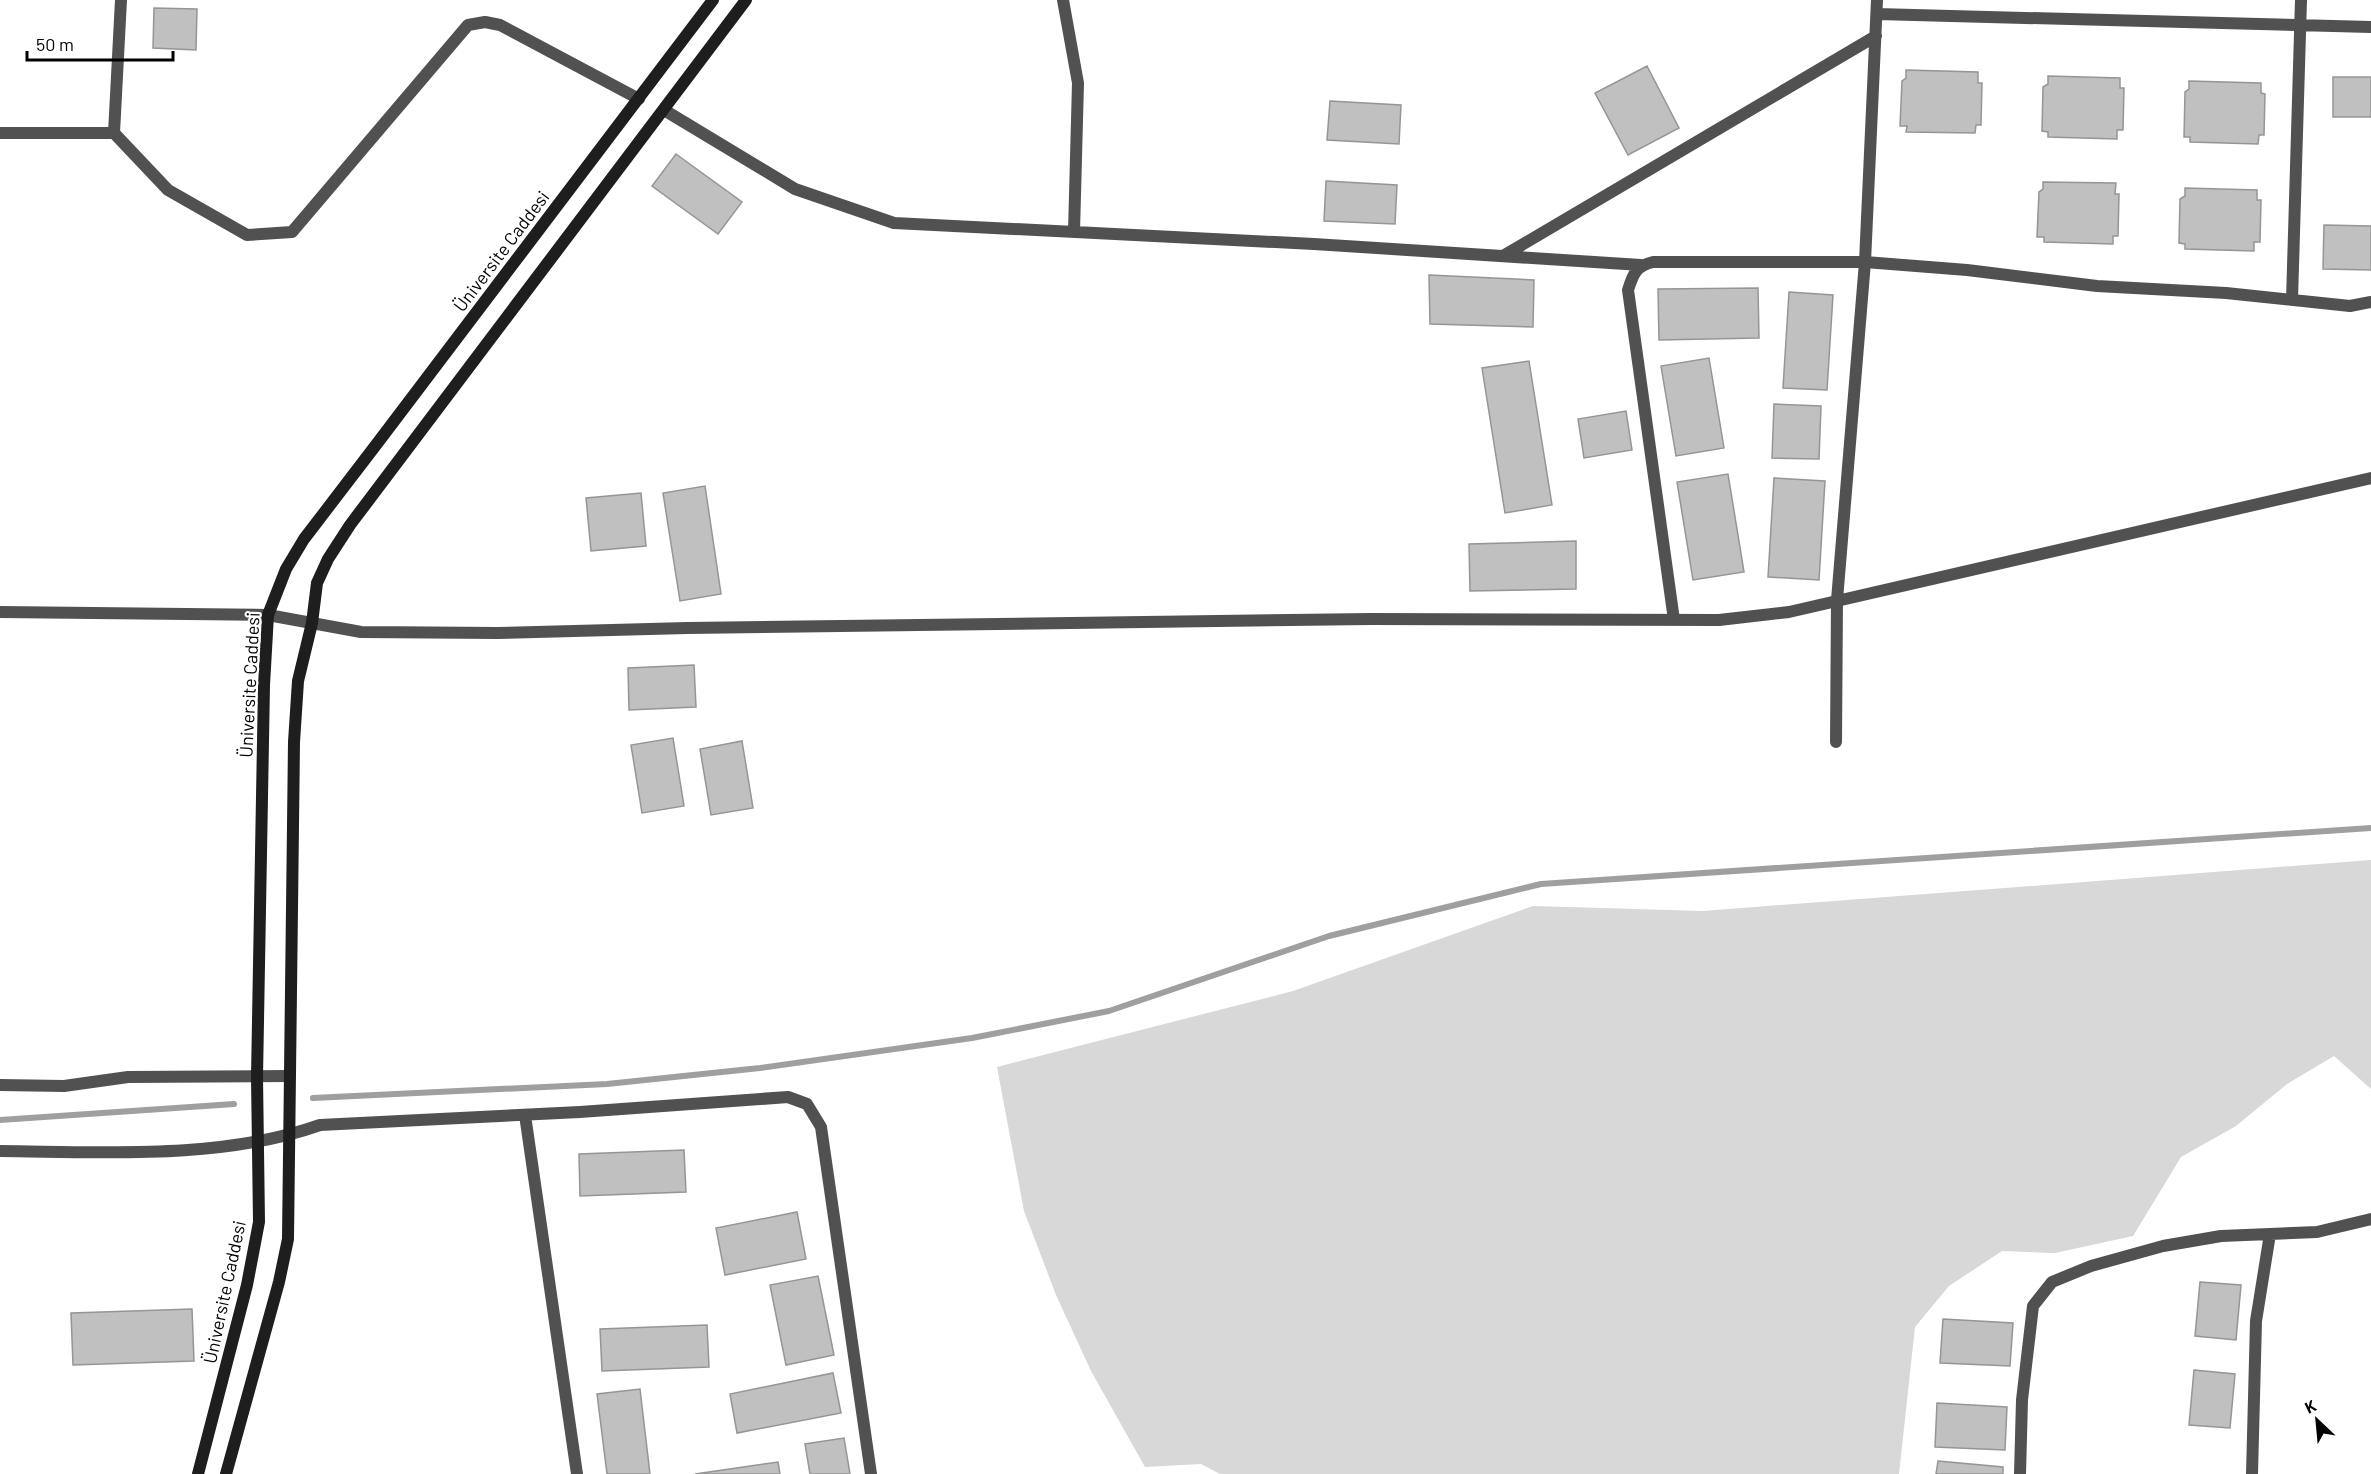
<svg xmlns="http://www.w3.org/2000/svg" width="2371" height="1474" font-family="Barlow,sans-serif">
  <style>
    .green { fill: #d8d8d8 }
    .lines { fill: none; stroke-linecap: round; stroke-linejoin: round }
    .stream { stroke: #9f9f9f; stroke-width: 6 }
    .building { fill: #c0c0c0; stroke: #959595; stroke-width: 1.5 }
    .street { stroke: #515151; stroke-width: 12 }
    .secondary { stroke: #1e1e1e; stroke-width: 12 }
    .labels { text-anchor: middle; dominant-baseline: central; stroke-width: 4.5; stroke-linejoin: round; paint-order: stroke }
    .street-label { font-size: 18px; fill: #000; stroke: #fff }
  </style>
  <rect width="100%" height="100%" fill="#fff"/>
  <!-- green -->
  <path class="green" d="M2371,860v229l-37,-33 -47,28 -51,42 -55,31 -48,79 -78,17 -53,-2 -53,35 -34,41 -16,147h-679l-19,-10 -56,3 -54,-96 -35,-76 -32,-84 -27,-144 296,-76 240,-85 170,5z"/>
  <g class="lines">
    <!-- stream -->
    <path class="stream" d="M313,1098l294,-14 153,-16 212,-30 137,-27 220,-75 212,-52 830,-56
      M0,1120l234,-16"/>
  </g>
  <!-- building -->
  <path class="building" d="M154,8l43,1 -1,41 -43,-2z
    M1647,66l32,62 -51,27 -33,-62z
    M1906,70l72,2v11h4l-1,42h-5l-1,8 -69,-1 1,-6h-7l2,-45 4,-3z
    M2048,76l72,2v10h4l-1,42h-6v9l-69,-2v-5l-6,-1 1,-44 5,-3z
    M2333,77h38v40h-38z
    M2189,81l72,2v10l4,1 -1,41h-5l-1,9 -68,-2v-5h-6l1,-45 4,-3z
    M1330,101l71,4 -2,39 -72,-4z
    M676,154l66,48 -24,32 -66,-48z
    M1326,181l71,4 -2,39 -71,-3z
    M2043,182l73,1 -1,11h4l-1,42h-5v8l-69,-2v-5h-7l2,-45 4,-3z
    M2185,188l72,2v10h4l-1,42h-6v9l-69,-2v-5l-6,-1 1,-44 5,-3z
    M2324,225l47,1v44l-48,-1z
    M1429,275l105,5 -1,47 -103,-3z
    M1758,288l1,50 -100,2 -1,-51z
    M1789,292l44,3 -6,95 -44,-2z
    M1709,358l15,90 -48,8 -15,-90z
    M1529,361l23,144 -47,8 -23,-145z
    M1774,404l47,2 -2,53 -47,-1z
    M1626,411l6,39 -48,8 -6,-39z
    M1728,474l16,98 -51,8 -16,-98z
    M1774,478l51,3 -6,99 -51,-3z
    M705,486l16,108 -41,7 -17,-108z
    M641,493l5,53 -55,5 -5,-53z
    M1576,541v48l-106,2 -1,-47z
    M694,665l2,42 -67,3 -1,-42z
    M673,738l11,68 -42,7 -11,-68z
    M742,741l11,67 -42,7 -11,-66z
    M684,1150l2,42 -106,4 -1,-42z
    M797,1212l9,47 -81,16 -9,-47z
    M818,1276l16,79 -48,10 -16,-80z
    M2200,1282l41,3 -5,55 -41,-4z
    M192,1309l2,52 -121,4 -2,-52z
    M1943,1319l70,4 -3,43 -70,-3z
    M707,1325l2,42 -107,4 -2,-42z
    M2194,1370l41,4 -5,54 -41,-3z
    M833,1373l8,40 -104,20 -7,-39z
    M640,1389l10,85h-43l-10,-80z
    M1937,1403l70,4 -2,43 -70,-3z
    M844,1438l6,36h-40l-5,-30z
    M1938,1461l65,6v7h-67z
    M778,1462l2,12h-85z"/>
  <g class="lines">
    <!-- street -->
    <path class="street" d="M1063,0l15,83 -4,149
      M1877,14l494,13
      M664,110l131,79 99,34 420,21 327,21
      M0,133h114l7,-133
      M114,133l54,57 79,45 45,-3 176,-207 17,-3 15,3 139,74
      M1503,256l373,-220
      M2292,300l9,-300
      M0,612l268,3 93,17 137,1 189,-5 684,-9 348,1 70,-8 582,-134
      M1674,620l-46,-330c5,-16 8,-24 25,-28h212l102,8 130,16 129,7 124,13 21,-4
      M1836,742l1,-142 28,-338 12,-262
      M0,1085l64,1 64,-9 162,-1
      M525,1115l52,359
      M0,1151c104,1 221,9 320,-26l260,-13 208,-15 19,7 14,23 50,347
      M2020,1474l2,-74 11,-94 19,-24 39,-16 72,-20 58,-10 96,-4 54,-13
      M2252,1474l4,-153 14,-87"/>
    <!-- secondary -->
    <path class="secondary" d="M198,1474l49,-189 12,-63 -2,-145 7,-392 4,-70 18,-46 18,-30 75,-98 334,-441
      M226,1474l53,-192 9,-43 6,-497 4,-61 14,-58 5,-40 11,-24 22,-34 396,-525"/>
  </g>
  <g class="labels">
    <!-- street labels -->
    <g class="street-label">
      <text transform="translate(501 251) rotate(-53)">Üniversite Caddesi</text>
      <text transform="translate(249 685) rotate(-87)">Üniversite Caddesi</text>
      <text transform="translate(224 1292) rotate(-78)">Üniversite Caddesi</text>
    </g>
  </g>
  <!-- north arrow -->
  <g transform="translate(2317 1420) rotate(334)" stroke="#ffffff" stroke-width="4.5" paint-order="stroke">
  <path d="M0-4.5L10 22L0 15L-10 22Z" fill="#000000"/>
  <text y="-9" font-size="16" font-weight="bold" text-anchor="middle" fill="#000000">K</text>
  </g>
  <!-- scale -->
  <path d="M27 51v9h146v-9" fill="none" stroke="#000000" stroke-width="3"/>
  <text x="36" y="51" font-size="18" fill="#000000" stroke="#ffffff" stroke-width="4.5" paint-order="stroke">50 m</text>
</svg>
